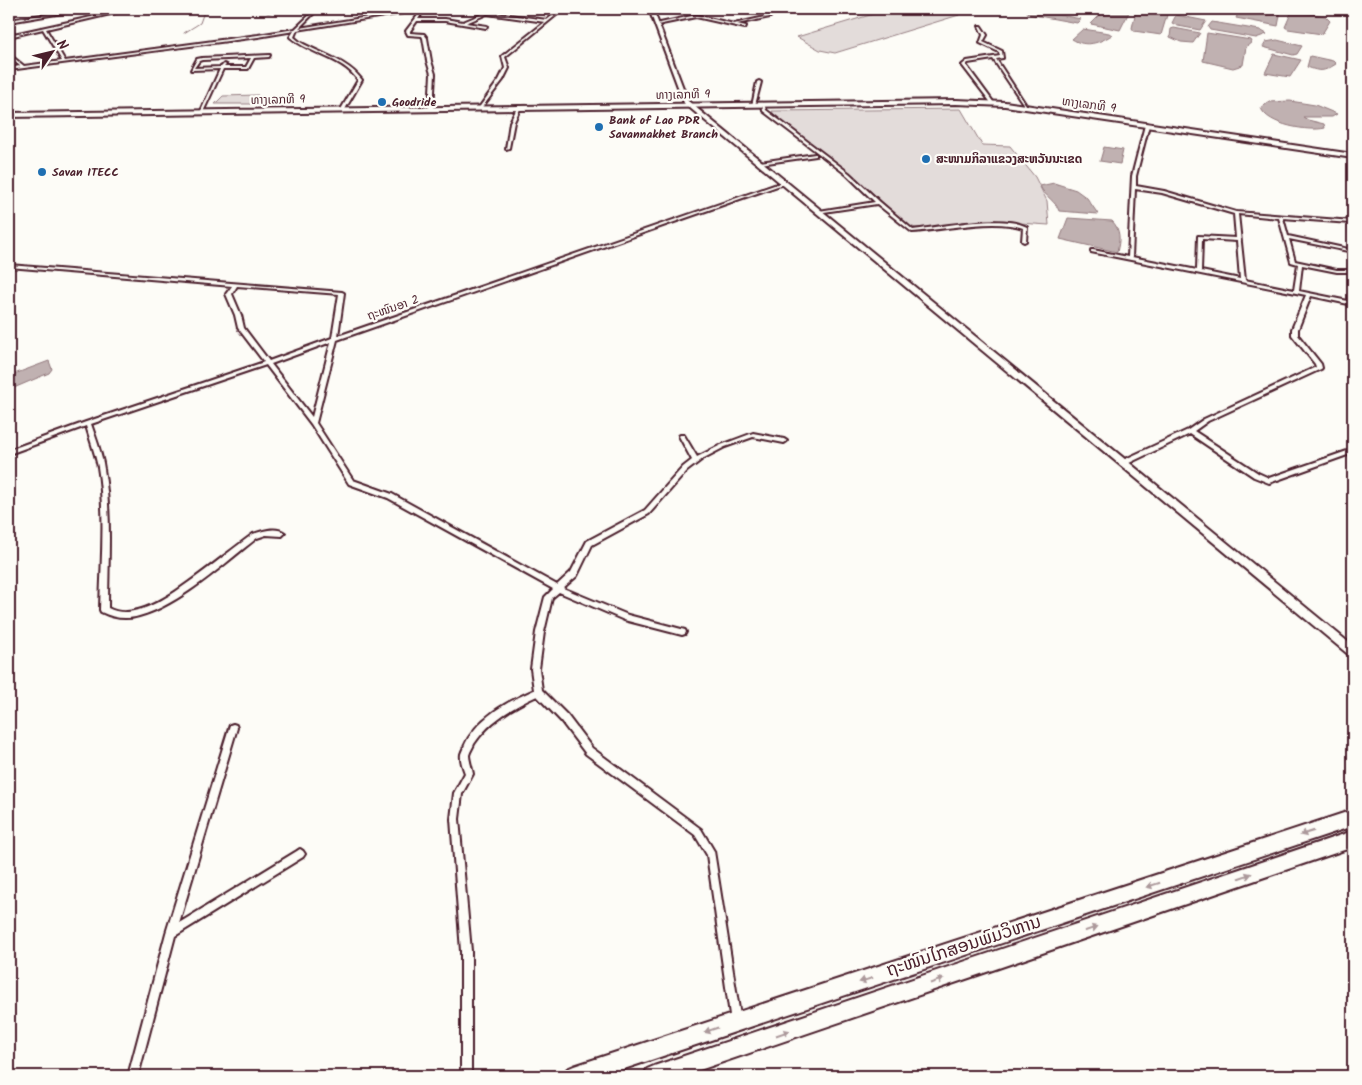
<svg xmlns="http://www.w3.org/2000/svg" width="1362" height="1085" font-family="Kalam,'Noto Sans Lao',sans-serif">
  <style>
    .green { fill: #e3dcda; stroke: #967e82 }
    .water { fill: #c0b1b1; stroke: #91777b }
    .lines { fill: none; stroke-linecap: round; stroke-linejoin: round }
    .stream { stroke: #91777b; stroke-width: 1 }
    .street-casing { stroke: #4a1f2b; stroke-width: 4 }
    .secondary-casing { stroke: #4a1f2b; stroke-width: 4 }
    .primary-casing { stroke: #4a1f2b; stroke-width: 4 }
    .highway-casing { stroke: #4a1f2b; stroke-width: 4 }
    .street { fill: #fdfcf7; fill-rule: evenodd }
    .secondary { fill: #fdfcf7; fill-rule: evenodd }
    .primary { fill: #fdfcf7; fill-rule: evenodd }
    .highway { fill: #fdfcf7; fill-rule: evenodd }
    .oneway { fill: #ac999b }
    .poi-dot { fill: #1f6fb2; stroke: #fdfcf7; stroke-width: 2 }
    .labels { text-anchor: middle; dominant-baseline: central; stroke-width: 4.5; stroke-linejoin: round; paint-order: stroke }
    .far-street-label { font-size: 12px; fill: #4a1f2b; stroke: #fdfcf7 }
    .far-poi-label { font-size: 12px; font-weight: bold; fill: #4a1f2b; stroke: #fdfcf7; text-anchor: start }
    .near-street-label { font-size: 18px; fill: #4a1f2b; stroke: #fdfcf7 }
  </style>
  <rect width="100%" height="100%" fill="#fdfcf7"/>
  <filter id="ink" filterUnits="userSpaceOnUse"><feTurbulence type="fractalNoise" baseFrequency=".02" numOctaves="2"/><feDisplacementMap in="SourceGraphic" scale="10" xChannelSelector="R" yChannelSelector="G"/><feConvolveMatrix kernelMatrix="1 2 1 2 8 2 1 2 1" color-interpolation-filters="sRGB"/></filter>
  <g filter="url(#ink)">
    <!-- green -->
    <path class="green" d="M890,9h60l9,6 -124,38 -15,-3 -23,-13z
      M258,95l-6,9h-37l8,-8z
      M961,109l21,36 28,1 25,31 12,24 2,24 -59,-4 -74,7 -7,-2 -60,-54 -74,-55 -3,-6z"/>
    <!-- water -->
    <path class="water" d="M1029,9l52,10 -4,4 -49,-9 -1,-2z
      M1106,9l24,1 -10,20 -29,-6z
      M1140,9l20,2 7,4 -6,20 -27,-4 -2,-3 4,-17z
      M1240,9l41,1 -3,16 -42,-8z
      M1292,11l33,5 5,5 -8,13 -34,-5 -3,-2z
      M1176,15l30,6 -6,9 -22,-4 -6,-3z
      M1212,22l48,8 7,4 -11,4 -46,-8 -2,-3z
      M1174,28l26,5 -7,10 -12,-1 -11,-5 1,-8z
      M1083,29l26,4 3,2c-13,8 -26,13 -40,4z
      M1207,33l44,7 1,2 -6,5 -3,18 -10,3 -30,-7z
      M1277,40l25,6 -5,8 -4,1 -30,-8 3,-5z
      M1274,54l27,6 -11,17 -25,-4z
      M1310,56l23,5 3,3c-13,8 -15,8 -29,3z
      M1290,101l25,4 22,9 -5,3h-29l5,3 16,4 1,4c-16,4 -58,-3 -64,-20l8,-6z
      M1104,147l19,3 -3,14 -20,-3z
      M1054,183l22,7 11,8 11,16 -39,-3c-3,-10 -14,-14 -19,-25z
      M1068,218l44,3c9,9 8,19 5,31l-57,-13z
      M49,361l3,8 -3,4 -40,17v-14z"/>
    <g class="lines">
      <!-- stream -->
      <path class="stream" d="M184,33l16,-10 5,-14"/>
      <defs>
        <path id="street" d="M81,9h5l-77,13v-2z
          M128,9h4l-86,20 19,32 193,-26 37,-6 21,-20h2l-19,19 120,-19h6l-7,10h27l18,3 24,-10 60,8 10,-8v-3h2l1,3 -55,45 4,11 -6,12 -23,30 -2,-1 21,-29 6,-12 -3,-12 43,-34 -58,-8 -21,9 21,3 -1,2 -41,-7h-28l-7,10v2l14,1 3,4 4,23 4,13 -2,36 -2,1 -2,-1 2,-36 -4,-13 -4,-23 -1,-2 -14,-1 -2,-4 16,-21 -125,20 -3,7 6,5c21,12 47,18 62,38l-18,31 -2,1 -2,-1 18,-31c-16,-23 -47,-25 -68,-43l4,-6 -36,6 -249,33v-2l11,-2 -11,-10v-2l15,12 38,-5 -19,-32 -34,8v-2z
          M267,9h8l-7,2z
          M817,9h3l3,2 -2,1z
          M696,15l38,9 35,-8 1,1 -33,7 9,2 -1,2 -49,-11 -39,8 -1,-1z
          M979,26h2l6,9 -4,7 19,9 1,7 -7,1 32,49h-2l-33,-49 -25,4 -2,2 28,38 -2,1 -30,-39 5,-4 33,-5 -1,-4 -19,-9 3,-8z
          M270,55l-1,2 -15,1 -6,11h-25l-20,43 -3,1 20,-44 -29,1 6,-11 5,-1zM251,58l-5,9h-22l2,-2 -2,-1 -3,3 -27,1 5,-7 3,-1z
          M759,81l2,1 -6,23 -3,1 5,-24z
          M762,104h2l2,6 83,63 31,29 33,28c28,-3 91,-16 114,-3l-1,14 -2,1 -2,-1 1,-13c-29,-10 -80,2 -111,4l-35,-28 -60,9v-1l2,-1 56,-9 -28,-27 -84,-64z
          M517,108l3,1 -6,13 -5,26 -3,1 4,-27z
          M1147,124l2,1 -13,51v10l28,5 72,21 117,9v17l-2,-1 -1,-14 -67,-5 5,18 65,14v2l-64,-13 6,22 42,9h16v2h-16l-35,-7 -3,26 54,11v3l-42,-9 -13,33v6l23,29 1,4 -1,1 -113,52 -14,10 64,42 11,5 84,-29v4l-84,30 -15,-6 -64,-43 -65,31h-4l-1,-2 1,-2 67,-31 16,-11 112,-52 -1,-3 -23,-29v-6l14,-34 -215,-43v-2h2l35,7 4,-81 13,-51zM1135,189l27,4 72,21 2,24 -38,-2 -1,34 -65,-13zM1238,214l41,4 12,44 7,2 -4,26 -49,-10zM1202,239l35,2 3,38 -39,-8z
          M815,154h1v2l-56,8 -2,-1 2,-1z
          M783,182l3,1 -449,157 -21,83 37,57 39,14 165,91 14,-13 16,-31 58,-31 38,-43 9,-7 -13,-24 1,-1h4l13,22 24,-12 32,-12 31,6 3,2 -3,2 -31,-6 -28,10 -21,11 -17,13 -38,43 -57,31 -15,31 -14,12 65,27 57,15 1,2 -1,2 -3,1 -58,-15 -65,-28 -7,6 -8,34 -5,37 3,21 25,25 25,33 109,81 13,22 27,171 -1,4 -4,1 -4,-1 -1,-4 -24,-167 -12,-20 -109,-81 -25,-33 -24,-25c-24,11 -48,25 -63,48 -1,3 -4,7 -5,11 0,5 3,13 4,19l-11,20 -3,25 12,132v125h-10v-125l-10,-132 3,-26 11,-20c-2,-5 -5,-13 -4,-19 1,-3 2,-5 3,-7 12,-29 43,-45 70,-57l-3,-21 5,-37 9,-35 8,-8 -165,-91 -39,-14 -38,-60 -45,-59 -175,59c5,15 11,29 13,45 8,46 4,93 4,139 9,5 20,5 30,2 13,-3 26,-11 37,-18 27,-18 52,-39 78,-58 10,-3 23,-8 32,-1l-3,3 -16,-1 -9,3c-32,25 -79,68 -118,78 -13,4 -26,2 -38,-4l-1,-2c1,-47 6,-96 -2,-143 -3,-14 -8,-28 -12,-41l-77,28v-4l77,-28 178,-60 -26,-34 -3,-13 -9,-21 6,-8 -223,-19v-2l333,27 2,1 -6,43zM237,286l102,8 -7,44 -63,23 -25,-33 -3,-13 -9,-21zM331,342l-19,75 -41,-53z
          M233,724l3,1 1,3 -58,195 118,-72 3,-2 3,2 2,3 -2,3 -128,79 -37,140h-10l38,-143 63,-205 1,-3z"/>
        <path id="secondary" d="M649,9h4l35,92 665,545v11l-4,-2 -665,-552z"/>
        <path id="primary" d="M956,100l49,2 348,52v4l-348,-52 -49,-2 -947,13v-4z"/>
        <path id="highway" d="M1353,810v16l-750,250h-39l3,-7 7,-3z
          M1353,831v16l-671,229h-38l3,-7 7,-3z"/>
      </defs>
      <!-- street casing -->
      <use href="#street" class="street-casing"/>
      <!-- secondary casing -->
      <use href="#secondary" class="secondary-casing"/>
      <!-- primary casing -->
      <use href="#primary" class="primary-casing"/>
      <!-- highway casing -->
      <use href="#highway" class="highway-casing"/>
      <!-- street -->
      <use href="#street" class="street"/>
      <!-- secondary -->
      <use href="#secondary" class="secondary"/>
      <!-- primary -->
      <use href="#primary" class="primary"/>
      <!-- highway -->
      <use href="#highway" class="highway"/>
    </g>
    <!-- one-way arrows -->
    <defs><path id="oneway-solid" d="M-6-.8H1V-3.2L6.5 0L1 3.2V.8H-6Z" transform="scale(1.25)"/></defs>
    <g class="oneway">
      <use href="#oneway-solid" transform="translate(1307 833) rotate(162)"/>
      <use href="#oneway-solid" transform="translate(1245 876) rotate(-19)"/>
      <use href="#oneway-solid" transform="translate(1153 885) rotate(162)"/>
      <use href="#oneway-solid" transform="translate(1091 929) rotate(-19)"/>
      <use href="#oneway-solid" transform="translate(866 980) rotate(162)"/>
      <use href="#oneway-solid" transform="translate(937 981) rotate(-19)"/>
      <use href="#oneway-solid" transform="translate(711 1030) rotate(161)"/>
      <use href="#oneway-solid" transform="translate(783 1033) rotate(-19)"/>
    </g>
  </g>
  <!-- markers -->
  <g class="poi-dot">
    <circle cx="382" cy="102" r="5"/>
    <circle cx="599" cy="127" r="5"/>
    <circle cx="926" cy="159" r="5"/>
    <circle cx="42" cy="172" r="5"/>
  </g>
  <g class="labels">
    <!-- far-street labels -->
    <g class="far-street-label">
      <text transform="translate(683 95) rotate(-1)">ທາງເລກທີ 9</text>
      <text transform="translate(278 100) rotate(-1)">ທາງເລກທີ 9</text>
      <text transform="translate(1089 105) rotate(8)">ທາງເລກທີ 9</text>
      <text transform="translate(393 308) rotate(-19)">ຖະໜົນອາ 2</text>
    </g>
    <!-- far-poi labels -->
    <g class="far-poi-label">
      <text x="392" y="102">Goodride</text>
      <text x="609" y="120">Bank of Lao PDR<tspan x="609" dy="14">Savannakhet Branch</tspan></text>
      <text x="936" y="159">ສະໜາມກິລາແຂວງສະຫວັນນະເຂດ</text>
      <text x="52" y="172">Savan ITECC</text>
    </g>
    <!-- near-street labels -->
    <g class="near-street-label">
      <text transform="translate(964 947) rotate(-18)">ຖະໜົນໄກສອນພົມວິຫານ</text>
    </g>
  </g>
  <!-- margin -->
  <rect width="1362" height="1085" fill="none" stroke="#fdfcf7" stroke-width="30"/>
  <rect x="15" y="15" width="1332" height="1055" fill="none" stroke="#4a1f2b" stroke-width="2" filter="url(#ink)"/>
  <!-- north arrow -->
  <g transform="translate(52 52) rotate(55)" stroke="#fdfcf7" stroke-width="4" paint-order="stroke">
  <path d="M0-4L9 19L0 12L-9 19Z" fill="#4a1f2b"/>
  <text y="-8" font-size="14" font-weight="bold" text-anchor="middle" fill="#4a1f2b">N</text>
  </g>
</svg>
